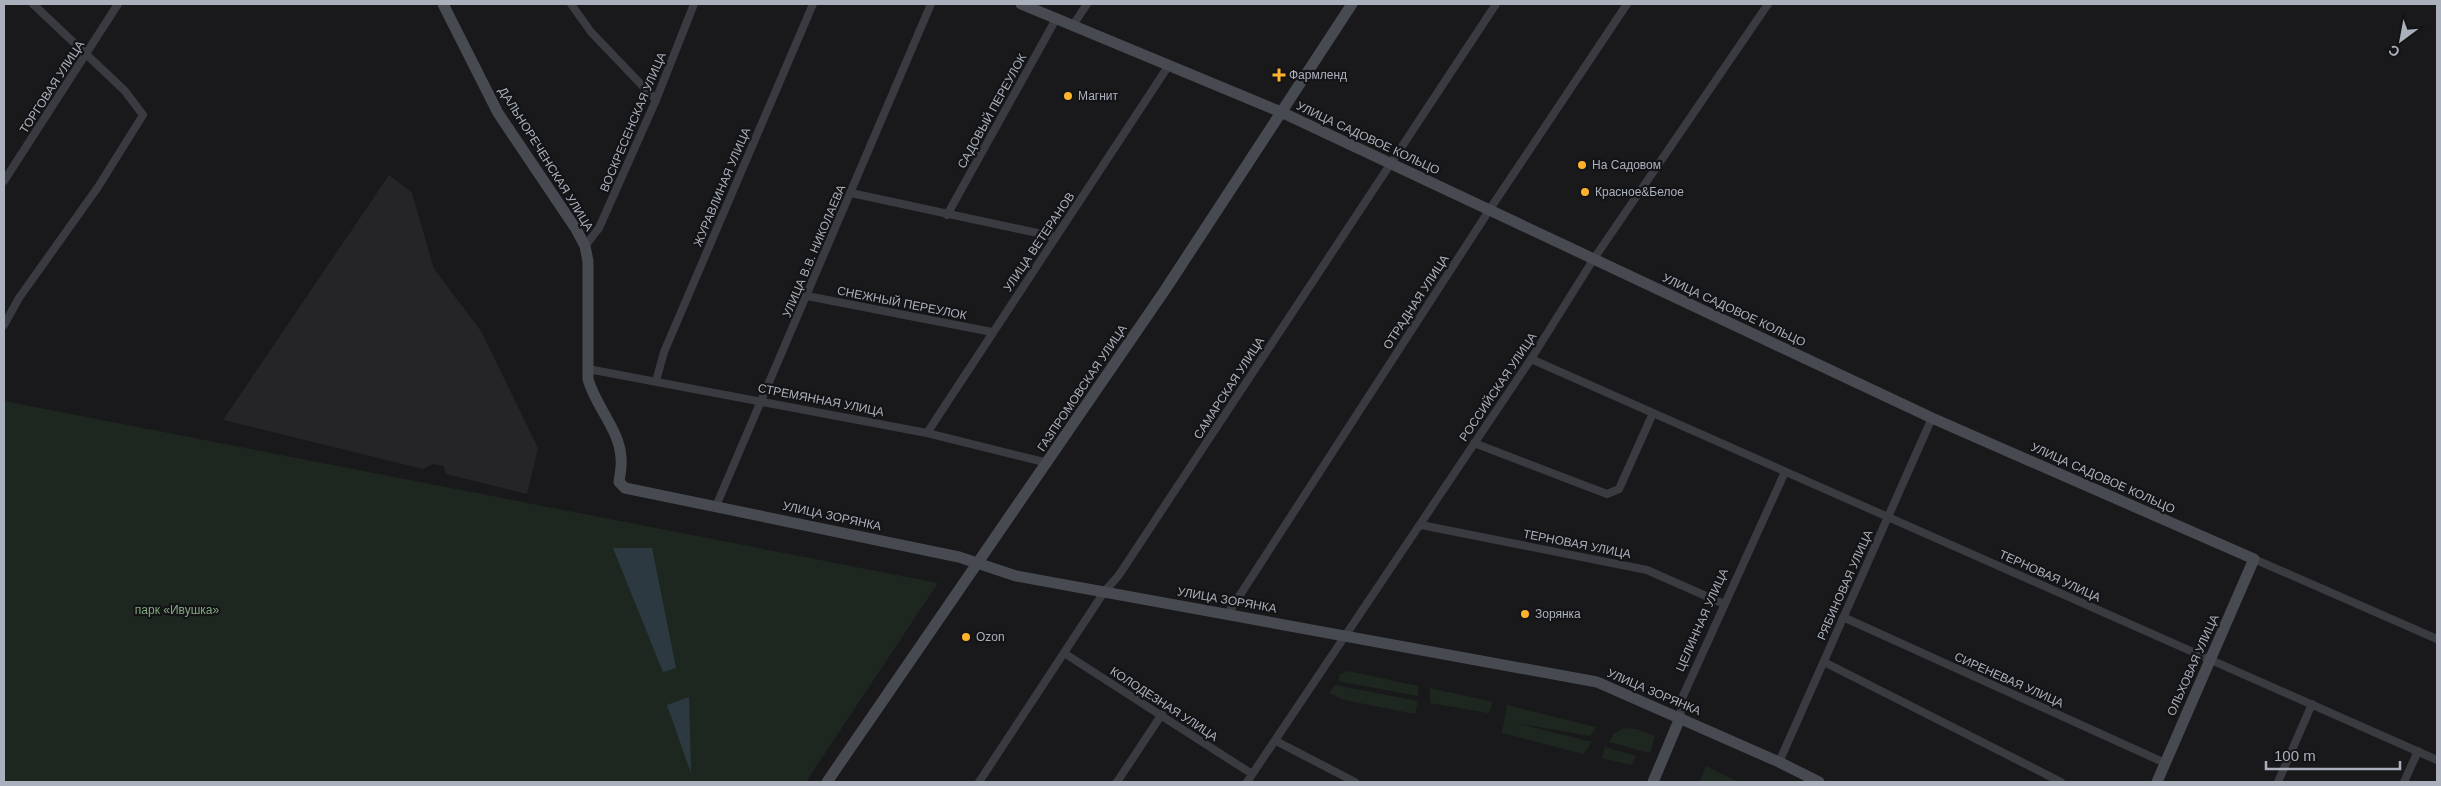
<svg xmlns="http://www.w3.org/2000/svg" width="2441" height="786" font-family="Helvetica,sans-serif">
  <style>
    .built { fill: #252528 }
    .green { fill: #1e271f }
    .water { fill: #2d3941 }
    .lines { fill: none; stroke-linecap: round; stroke-linejoin: round }
    .street { stroke: #393b41; stroke-width: 8 }
    .secondary { stroke: #474a51; stroke-width: 11 }
    .poi-dot { fill: #ffb32d; stroke: #141416; stroke-width: 2 }
    .labels { text-anchor: middle; dominant-baseline: central; stroke-width: 4.5; stroke-linejoin: round; paint-order: stroke }
    .poi-label { font-size: 12px; fill: #aab0bc; stroke: #141416; text-anchor: start }
    .street-label { font-size: 12px; fill: #aab0bc; stroke: #141416 }
    .park-label { font-size: 12px; fill: #80a881; stroke: #141416 }
  </style>
  <rect width="100%" height="100%" fill="#19191b"/>
  <!-- built -->
  <path class="built" d="M389,175l23,18 22,76 47,62 57,117 -11,46 -81,-20 -2,-8 -11,-2 -10,5 -200,-49z"/>
  <!-- green -->
  <path class="green" d="M4,401l934,182 -132,199h-802z
    M1348,671l70,15v10l-80,-15 2,-7z
    M1335,685l83,16 -3,13 -71,-14 -15,-7z
    M1430,688l63,14 -5,11 -58,-10z
    M1507,705l89,22 -6,9 -74,-13 76,19 -9,12 -81,-21z
    M1624,728l13,1 18,7 -5,17 -41,-11 5,-9z
    M1605,747l31,9 -5,9 -29,-7z
    M1706,766l32,16h-39z"/>
  <!-- water -->
  <path class="water" d="M613,548h39l24,120 -13,4z
    M689,697l2,76 -24,-68z"/>
  <g class="lines">
    <!-- street -->
    <path class="street" d="M571,4l20,28 65,68
      M1073,25l14,-21
      M4,181l114,-177
      M851,193l205,44
      M947,215l109,-196
      M585,246l14,-18 57,-128 38,-96
      M807,296l185,36
      M4,325l15,-27 79,-111 45,-72 -18,-24 -92,-87
      M1531,359l906,401
      M588,369l339,64 121,30
      M656,381l8,-29 149,-348
      M927,433l242,-368
      M1474,443l133,51 12,-5 34,-76
      M716,506l215,-502
      M1421,525l226,45 77,34
      M2254,559l183,80
      M1227,615l263,-406 137,-205
      M1843,617l322,146
      M1064,653l188,121
      M1824,662l237,120
      M1680,718l3,-22 102,-224
      M1276,741l79,41
      M1779,762l153,-344
      M979,782l125,-190 15,-17 377,-571
      M1117,782l45,-68
      M1247,782l284,-423 62,-99 175,-256
      M2278,782l34,-78
      M2404,782l14,-31"/>
    <!-- secondary -->
    <path class="secondary" d="M443,4l55,109 78,116 9,17 3,15v118c7,27 32,51 33,79 1,8 -1,16 -2,24l6,6 334,69 57,19 581,106 182,80 40,20
      M1021,4l260,108 651,306 322,141 -97,223
      M827,782l338,-492 187,-286
      M1653,782l27,-64"/>
  </g>
  <!-- markers -->
  <g class="poi-dot">
    <path d="M1276.5 67.5h5v5h5v5h-5v5h-5v-5h-5v-5h5z"/>
    <circle cx="1068" cy="96" r="5"/>
    <circle cx="1582" cy="165" r="5"/>
    <circle cx="1585" cy="192" r="5"/>
    <circle cx="1525" cy="614" r="5"/>
    <circle cx="966" cy="637" r="5"/>
  </g>
  <g class="labels">
    <!-- poi labels -->
    <g class="poi-label">
      <text x="1289" y="75">Фармленд</text>
      <text x="1078" y="96">Магнит</text>
      <text x="1592" y="165">На Садовом</text>
      <text x="1595" y="192">Красное&amp;Белое</text>
      <text x="1535" y="614">Зорянка</text>
      <text x="976" y="637">Ozon</text>
    </g>
    <!-- street labels -->
    <g class="street-label">
      <text transform="translate(52 87) rotate(-57)">ТОРГОВАЯ УЛИЦА</text>
      <text transform="translate(992 111) rotate(-61)">САДОВЫЙ ПЕРЕУЛОК</text>
      <text transform="translate(633 122) rotate(-67)">ВОСКРЕСЕНСКАЯ УЛИЦА</text>
      <text transform="translate(1368 138) rotate(25)">УЛИЦА САДОВОЕ КОЛЬЦО</text>
      <text transform="translate(546 159) rotate(58)">ДАЛЬНОРЕЧЕНСКАЯ УЛИЦА</text>
      <text transform="translate(722 187) rotate(-67)">ЖУРАВЛИНАЯ УЛИЦА</text>
      <text transform="translate(1039 242) rotate(-56)">УЛИЦА ВЕТЕРАНОВ</text>
      <text transform="translate(814 251) rotate(-67)">УЛИЦА В.В. НИКОЛАЕВА</text>
      <text transform="translate(1416 302) rotate(-57)">ОТРАДНАЯ УЛИЦА</text>
      <text transform="translate(902 303) rotate(11)">СНЕЖНЫЙ ПЕРЕУЛОК</text>
      <text transform="translate(1734 310) rotate(25)">УЛИЦА САДОВОЕ КОЛЬЦО</text>
      <text transform="translate(1498 387) rotate(-56)">РОССИЙСКАЯ УЛИЦА</text>
      <text transform="translate(1082 388) rotate(-56)">ГАЗПРОМОВСКАЯ УЛИЦА</text>
      <text transform="translate(1229 388) rotate(-57)">САМАРСКАЯ УЛИЦА</text>
      <text transform="translate(821 400) rotate(11)">СТРЕМЯННАЯ УЛИЦА</text>
      <text transform="translate(2103 478) rotate(24)">УЛИЦА САДОВОЕ КОЛЬЦО</text>
      <text transform="translate(832 516) rotate(12)">УЛИЦА ЗОРЯНКА</text>
      <text transform="translate(1577 544) rotate(11)">ТЕРНОВАЯ УЛИЦА</text>
      <text transform="translate(2050 576) rotate(24)">ТЕРНОВАЯ УЛИЦА</text>
      <text transform="translate(1845 585) rotate(-66)">РЯБИНОВАЯ УЛИЦА</text>
      <text transform="translate(1227 600) rotate(10)">УЛИЦА ЗОРЯНКА</text>
      <text transform="translate(1702 620) rotate(-66)">ЦЕЛИННАЯ УЛИЦА</text>
      <text transform="translate(2193 665) rotate(-66)">ОЛЬХОВАЯ УЛИЦА</text>
      <text transform="translate(2009 680) rotate(24)">СИРЕНЕВАЯ УЛИЦА</text>
      <text transform="translate(1654 692) rotate(23)">УЛИЦА ЗОРЯНКА</text>
      <text transform="translate(1164 704) rotate(33)">КОЛОДЕЗНАЯ УЛИЦА</text>
    </g>
    <!-- park labels -->
    <g class="park-label">
      <text x="177" y="610">парк «Ивушка»</text>
    </g>
  </g>
  <!-- border -->
  <rect width="2441" height="786" fill="none" stroke="#aab0bc" stroke-width="10"/>
  <!-- north arrow -->
  <g transform="translate(2401 40) rotate(212)" stroke="#141416" stroke-width="4" paint-order="stroke">
  <path d="M0-4L9 19L0 12L-9 19Z" fill="#aab0bc"/>
  <text y="-8" font-size="14" font-weight="bold" text-anchor="middle" fill="#aab0bc">С</text>
  </g>
  <!-- scale -->
  <path d="M2266 761v8h134v-8" fill="none" stroke="#aab0bc" stroke-width="2.5"/>
  <text x="2274" y="761" font-size="15" fill="#aab0bc" stroke="#141416" stroke-width="4" paint-order="stroke">100 m</text>
</svg>
